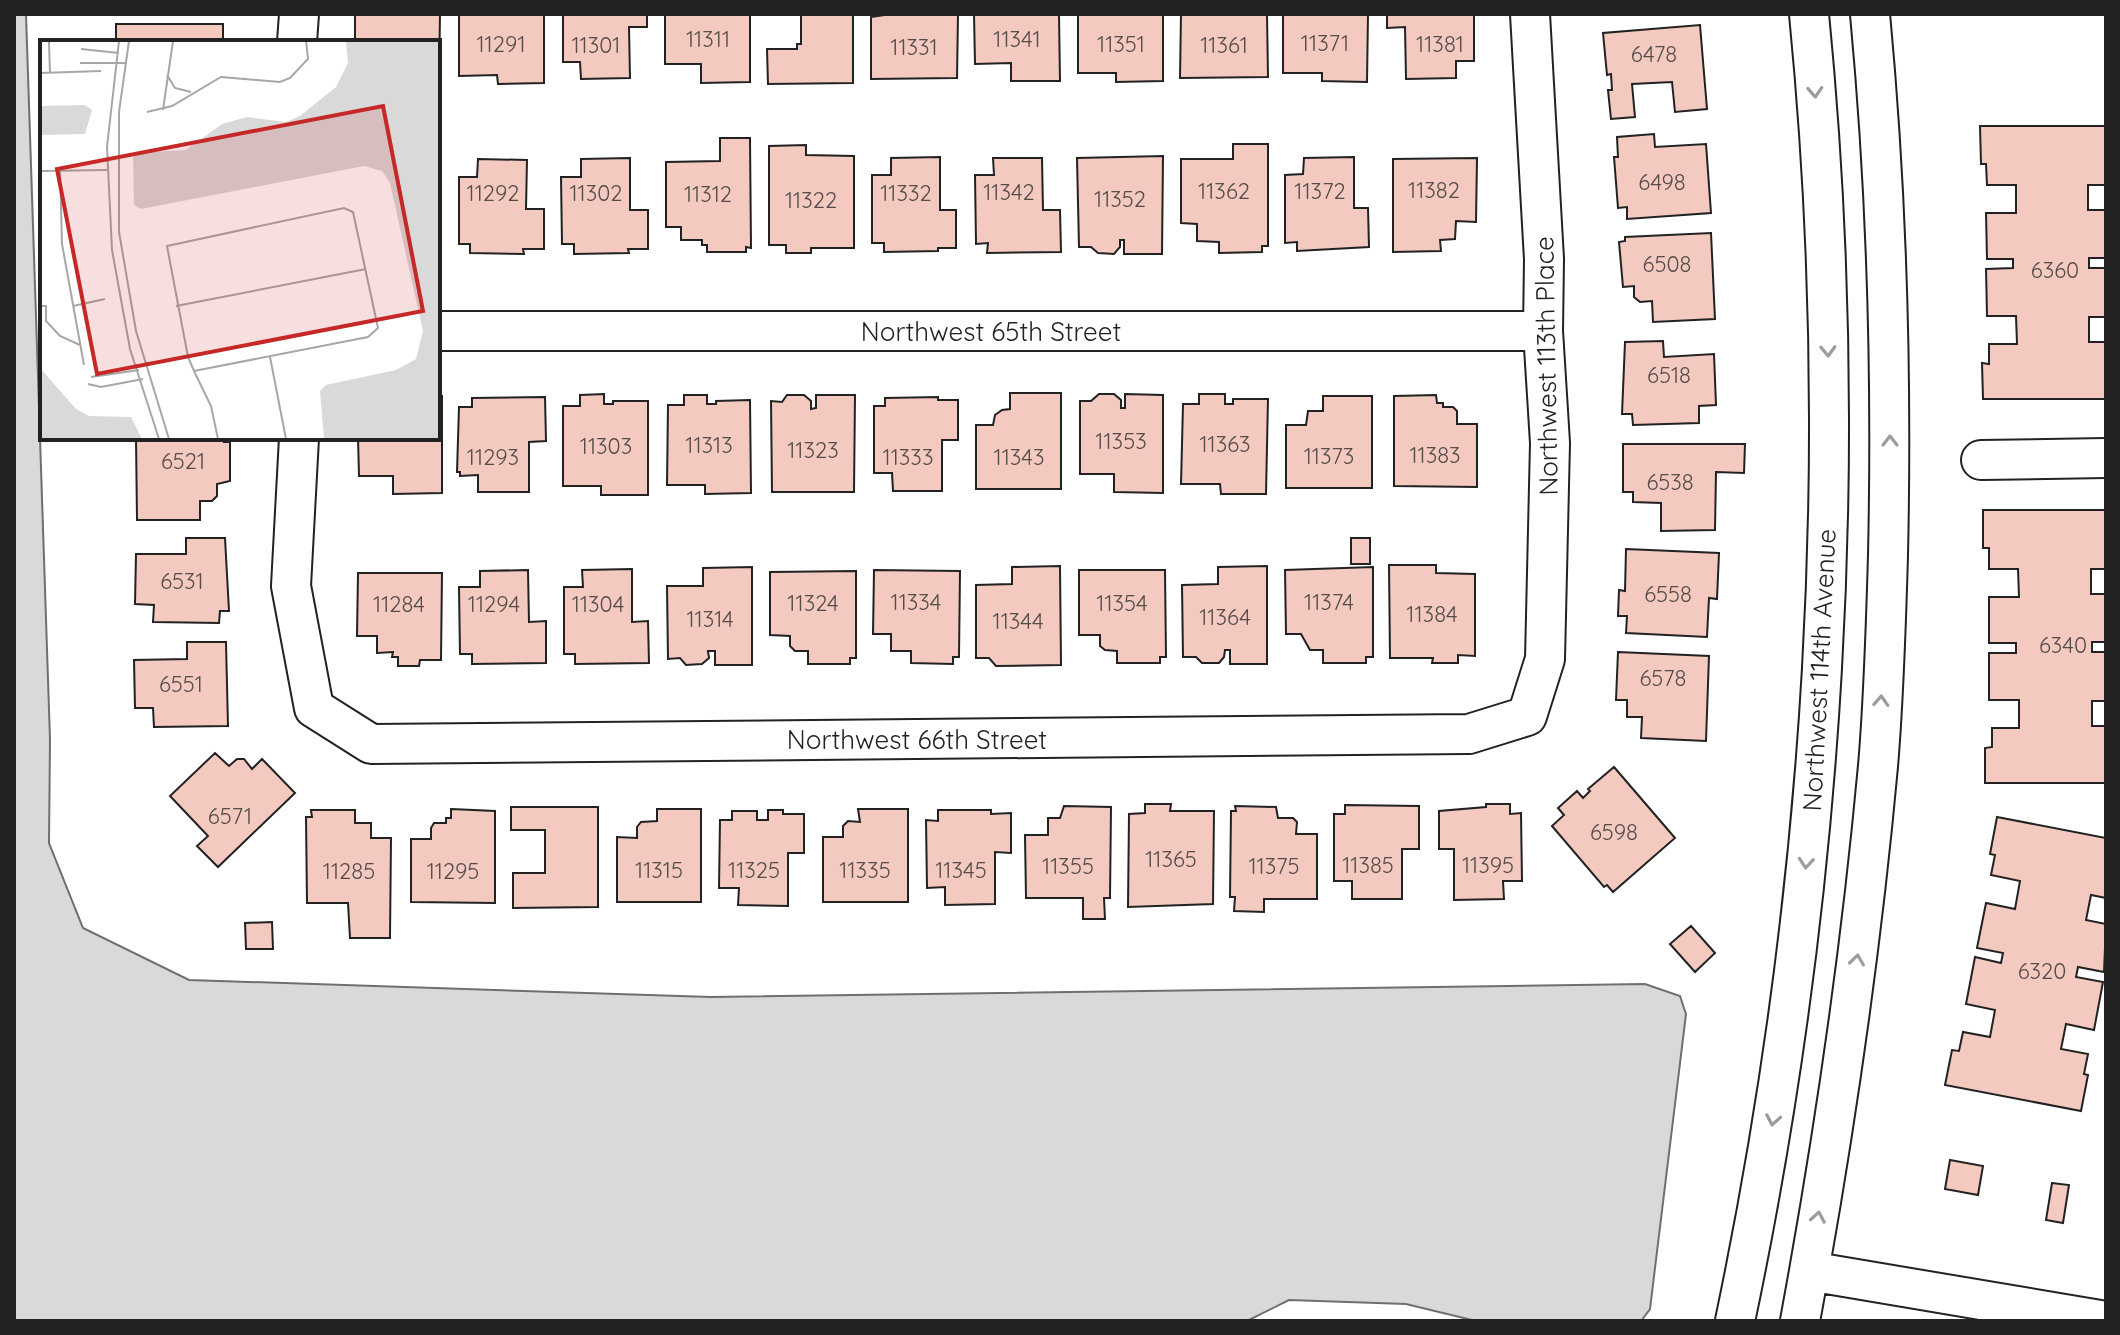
<svg xmlns="http://www.w3.org/2000/svg" width="2120" height="1335" font-family="Quicksand,sans-serif">
  <style>
    .water { fill: #d9d9d9; stroke: #6f6f6f; stroke-width: 2 }
    .building { fill: #f3c9c0; stroke: #222; stroke-width: 2 }
    .lines { fill: none; stroke-linecap: round; stroke-linejoin: round }
    .minor-casing { stroke: #222; stroke-width: 42 }
    .minor { stroke: #fff; stroke-width: 38 }
    .oneway { stroke: #9c9c9c }
    .labels { text-anchor: middle; dominant-baseline: central; stroke-width: 6; stroke-linejoin: round; paint-order: stroke }
    .number-label { font-size: 22px; fill: #564c4a }
    .street-label { font-size: 26px; fill: #222; stroke: #fff }
    .inset-road { fill: none; stroke: #a7a7a7; stroke-width: 2 }
    .view { fill: #c62828; fill-opacity: 0.15; stroke: #c62828; stroke-width: 4 }
    .inset-edge { fill: none; stroke: #222; stroke-width: 4 }
  </style>
  <rect width="100%" height="100%" fill="#fff"/>
  <!-- water -->
  <path class="water" d="M14,14h12l24,726 -1,103 34,85 106,52 522,17 934,-13 35,12 6,18 -36,295 -9,12h-165l-70,-17 -117,-4 -42,21h-1233z"/>
  <!-- building -->
  <path class="building" d="M375,14h65l-1,66 -1,-38h-83v-27z
    M459,14h85v69l-46,1 -1,-9 -38,1z
    M563,14h84v13h-18l1,51 -49,1 -1,-17h-17z
    M665,14h85v68l-49,1v-19h-36z
    M801,14h52v69l-85,1 -1,-35h30v-5h4z
    M891,14h67l-1,64 -86,1v-62z
    M974,14h85l1,67h-49v-18l-36,1z
    M1078,14h85v67l-47,1v-9h-38z
    M1181,14h86l1,63 -88,1z
    M1283,14h85l-1,68 -45,-1v-8h-39z
    M1387,14h87v47h-18v17l-50,1 -1,-52 -18,1z
    M116,24h107v18h-107z
    M1700,25l7,84 -32,3 -3,-30 -40,2 3,33 -24,2 -3,-29h4l-1,-16 -4,1 -4,-42z
    M1980,126h126v59h-18v25h18v48h-17v10h17v49h-17v25h17v57h-123l-1,-36 7,1v-20h28l-1,-28h-29l-1,-47 27,-1v-9h-26l-1,-46h30v-28h-29l-1,-21h-5z
    M1654,134l1,13 51,-3 5,69 -84,6v-12l-9,1 -4,-51h4l-1,-20z
    M720,138h30l1,110 -5,-1v5h-39v-7h-5v-5h-21v-13h-15v-65l54,-1z
    M1233,144h35v102h-6v6l-43,1v-11l-22,-1v-17l-16,-1v-64h52z
    M806,145v10l48,1v92h-43v5h-25v-8h-17v-99z
    M1163,156l-1,98h-38v-14h-4v7l-6,7 -16,-1 -7,-6h-12l-2,-89z
    M940,157v53h16v38h-18v3l-54,1v-9h-12v-68h19v-17z
    M1354,157v51h14l1,39 -72,4v-9l-12,1v-68l18,-1 1,-16z
    M630,158v52h18v39h-20l1,4 -55,1v-10h-12l-1,-67h20v-18z
    M993,158h49l1,52h17l1,42 -74,1 1,-10 -12,1 -1,-69h19z
    M1477,158l-1,64 -20,-1 -1,18 -15,1 1,11 -48,1v-93z
    M478,159l49,1 -1,49h18v40h-21l1,5 -54,-1v-9h-11v-67h18z
    M1711,233l4,86 -62,3 -1,-21 -12,1 -6,-5v-11l-11,1 -4,-45 6,-1v-4z
    M1663,341l1,16 50,-3 2,51 -17,1v17l-66,2 -1,-11h-10l3,-72z
    M1010,393h51v96h-85v-64h17l2,-10 7,-5 8,-1z
    M604,394v10h9v-3h35v94h-47v-9h-38v-80h17v-11z
    M1099,394h15l7,6v8h4v-14l38,1v98l-49,-1v-18h-34v-73h11z
    M1199,394h26v10h8v-5h35l-2,95h-45l-1,-10h-39l2,-80h16z
    M684,395h23v9h9v-3l34,-1 1,93 -46,1v-9h-38l1,-80h16z
    M787,395h17l7,6v8l5,-1v-13h39l-1,97h-82l-1,-91 11,1z
    M1436,395l1,8h6v4h10l4,4v13h20v63l-83,-1v-90z
    M438,396h4v97l-49,1v-18h-34l-1,-38h80z
    M1323,396h49v92h-86v-63h20l2,-14h15z
    M545,397l1,44 -17,1v50h-51v-17l-18,1v-4h-3l2,-65h13v-9z
    M938,397v3h20v40h-16v51h-49l-1,-18h-18v-67h11v-8z
    M136,438h88v4h6v39l-13,3v12l-5,5h-12v19h-63z
    M1623,444h122l-1,29 -28,-1 -1,58 -54,1v-28l-28,-1v-10h-10z
    M1983,510h123v59h-15v25h15v48h-14v10h14v49h-14v25h14v57h-121v-35l7,-1v-19h27v-28h-30v-47h27v-10h-27v-46h30l-1,-28h-29v-21h-6z
    M186,538h39l4,73h-9l-1,12 -66,-1 1,-17 -19,-1 1,-50h50z
    M1351,538h19v26h-19z
    M1626,549l93,4 -2,46 -8,-1 -2,39 -81,-4 1,-17h-9l1,-26 6,1z
    M1389,565h47v8l39,1v82l-17,-1v8h-26l1,-5h-43z
    M1060,566l1,99 -65,1 -7,-8h-13v-73l36,-1v-17z
    M1267,566v98h-37v-14h-5l-1,7 -5,6h-17l-6,-6h-13l-1,-72 36,-1v-17z
    M752,567v98h-37v-14h-7l1,7 -7,6 -16,1 -6,-7 -12,1 -1,-73h36v-18z
    M1373,567v90h-7v6h-43v-13h-13l-9,-16h-15l-1,-64z
    M632,569v53l16,-1 1,42 -74,1v-10h-11v-67h19l-1,-17z
    M528,570l1,52 17,-1v42l-74,1v-10h-12l-1,-67h21v-16z
    M874,570l86,1 -1,86h-6v7l-42,-1v-12h-20v-17h-18z
    M1079,570h86l1,87h-6v6h-43v-12l-12,-1 -5,-4v-11h-21z
    M856,571v87h-6v6h-42v-13h-13l-5,-5v-10l-20,-1v-63z
    M358,573h84l-1,87h-21l-1,6h-21v-9h-6l1,-5 -16,1v-17h-20z
    M187,642h39l2,84 -74,1 -1,-19h-18l-1,-48 53,-1z
    M1618,652l91,4 -3,85 -65,-3 1,-21h-15v-17h-11z
    M215,753l14,13 8,-7h7l8,10 10,-10 33,34 -77,74 -21,-21 11,-10 -38,-40z
    M1614,767l61,71 -62,54 -6,-7 -3,2 -52,-61 12,-11 -6,-7 19,-17 6,7 7,-7 -2,-2z
    M1145,804h26l-1,7h44l-1,93 -85,3 1,-93 16,-1z
    M1486,804h24v10l11,-1 1,68h-19l1,18 -50,1v-51h-15v-38l47,-4z
    M1345,805l74,1v43h-17v50h-50v-18h-18v-67h11z
    M1064,806l47,1 -1,91h-6l1,21h-22v-21h-57l-1,-63h23v-17h12z
    M1235,806l41,1 2,11h15l4,4 -1,12h21v65h-53v13l-30,-1 1,-14h-5l1,-86h5z
    M511,807h87v100l-85,1v-35h32v-43h-34z
    M451,809l44,2v92l-84,-1v-63h20v-11l3,-5h12v-5h5z
    M657,809h44v93h-84v-65l20,1v-11l4,-5 16,-1z
    M858,809h50v93h-85v-65h20v-11l5,-5 12,1z
    M311,810h44v13h16v15h20l-1,100h-40l-2,-35h-41l-1,-86h6z
    M768,810h15v4h21v39h-16v53l-50,-1 1,-17h-20l1,-68h12v-9h25v9h11z
    M938,810h53v4l20,-1v40l-16,-1v52l-50,1v-18l-18,1 -1,-68 12,1z
    M1997,817l109,21v60l-15,-3 -5,25 20,4 -2,48 -26,-5 -2,10 27,5 -9,48 -28,-6 -5,25 27,5 -4,20 4,1 -7,36 -136,-26 7,-35 7,1 4,-19 27,5 5,-27 -29,-6 9,-47 26,6 2,-10 -26,-5 9,-45 29,6 5,-28 -29,-6 4,-20 -5,-1z
    M272,922l1,27h-27l-1,-26z
    M1691,926l24,27 -20,19 -25,-28z
    M1950,1160l33,6 -5,29 -33,-6z
    M2052,1183l17,2 -6,38 -17,-3z"/>
  <g class="lines">
    <defs>
      <path id="minor" d="M297,42l2,-28
        M438,331h1105
        M299,438l-8,148 23,122 57,36 1098,-10 58,-18 18,-57 5,-216 -7,-112 1,-72 -14,-245
        M1981,460l125,-2
        M1809,1271l297,50
        M1735,1321c90,-428 117,-871 74,-1307
        M1800,1321c34,-184 61,-369 78,-555 6,-70 8,-141 10,-211 4,-181 -1,-361 -18,-541"/>
    </defs>
    <!-- minor casing -->
    <use href="#minor" class="minor-casing"/>
    <!-- minor -->
    <use href="#minor" class="minor"/>
  </g>
  <!-- one-way arrows -->
  <defs><path id="oneway-chevron" d="M-2-3.5L2.5 0L-2 3.5" fill="none" stroke-width="1.6" stroke-linecap="round" stroke-linejoin="round" transform="scale(2)"/></defs>
  <g class="oneway">
    <use href="#oneway-chevron" transform="translate(1815 92) rotate(87)"/>
    <use href="#oneway-chevron" transform="translate(1828 351) rotate(88)"/>
    <use href="#oneway-chevron" transform="translate(1890 441) rotate(-90)"/>
    <use href="#oneway-chevron" transform="translate(1881 701) rotate(-87)"/>
    <use href="#oneway-chevron" transform="translate(1806 863) rotate(95)"/>
    <use href="#oneway-chevron" transform="translate(1857 960) rotate(-82)"/>
    <use href="#oneway-chevron" transform="translate(1773 1120) rotate(100)"/>
    <use href="#oneway-chevron" transform="translate(1818 1217) rotate(-80)"/>
  </g>
  <g class="labels">
    <!-- number labels -->
    <g class="number-label">
      <text x="708" y="39">11311</text>
      <text x="1017" y="39">11341</text>
      <text x="1325" y="43">11371</text>
      <text x="501" y="44">11291</text>
      <text x="1121" y="44">11351</text>
      <text x="1440" y="44">11381</text>
      <text x="596" y="45">11301</text>
      <text x="1224" y="45">11361</text>
      <text x="914" y="47">11331</text>
      <text x="1654" y="54">6478</text>
      <text x="1662" y="182">6498</text>
      <text x="1434" y="190">11382</text>
      <text x="1224" y="191">11362</text>
      <text x="1320" y="191">11372</text>
      <text x="1009" y="192">11342</text>
      <text x="493" y="193">11292</text>
      <text x="596" y="193">11302</text>
      <text x="906" y="193">11332</text>
      <text x="708" y="194">11312</text>
      <text x="1120" y="199">11352</text>
      <text x="811" y="200">11322</text>
      <text x="1667" y="264">6508</text>
      <text x="2055" y="270">6360</text>
      <text x="1669" y="375">6518</text>
      <text x="1121" y="441">11353</text>
      <text x="1225" y="444">11363</text>
      <text x="709" y="445">11313</text>
      <text x="606" y="446">11303</text>
      <text x="813" y="450">11323</text>
      <text x="1435" y="455">11383</text>
      <text x="1329" y="456">11373</text>
      <text x="493" y="457">11293</text>
      <text x="908" y="457">11333</text>
      <text x="1019" y="457">11343</text>
      <text x="183" y="461">6521</text>
      <text x="1670" y="482">6538</text>
      <text x="182" y="581">6531</text>
      <text x="1668" y="594">6558</text>
      <text x="916" y="602">11334</text>
      <text x="1329" y="602">11374</text>
      <text x="813" y="603">11324</text>
      <text x="1122" y="603">11354</text>
      <text x="399" y="604">11284</text>
      <text x="494" y="604">11294</text>
      <text x="598" y="604">11304</text>
      <text x="1432" y="614">11384</text>
      <text x="1225" y="617">11364</text>
      <text x="710" y="619">11314</text>
      <text x="1018" y="621">11344</text>
      <text x="2063" y="645">6340</text>
      <text x="1663" y="678">6578</text>
      <text x="181" y="684">6551</text>
      <text x="230" y="816">6571</text>
      <text x="1614" y="832">6598</text>
      <text x="1171" y="859">11365</text>
      <text x="1368" y="865">11385</text>
      <text x="1488" y="865">11395</text>
      <text x="1068" y="866">11355</text>
      <text x="1274" y="866">11375</text>
      <text x="659" y="870">11315</text>
      <text x="754" y="870">11325</text>
      <text x="865" y="870">11335</text>
      <text x="961" y="870">11345</text>
      <text x="349" y="871">11285</text>
      <text x="453" y="871">11295</text>
      <text x="2042" y="971">6320</text>
    </g>
    <!-- street labels -->
    <g class="street-label">
      <text x="991" y="331">Northwest 65th Street</text>
      <text transform="translate(1546 366) rotate(-91)">Northwest 113th Place</text>
      <text transform="translate(1819 670) rotate(-87)">Northwest 114th Avenue</text>
      <text x="917" y="739">Northwest 66th Street</text>
    </g>
  </g>
  <!-- overview -->
  <g transform="translate(40 40)">
    <rect width="400" height="400" fill="#fff"/>
    <path d="M306,1h94v398h-116l-4,-48 6,-6 70,-15 20,-11 7,-28 -33,-148 -8,-12 -18,-5 -223,43 -7,-4 -1,-52 53,-3 36,-26 25,-7 39,5 14,-6 36,-29 12,-24zM45,65l7,5 -7,24 -45,1v-29zM0,328l36,41 13,7 42,1 11,22h-102z" fill="#d9d9d9"/>
    <path class="inset-road" d="M79,1l-12,106 5,103 18,99 29,90M89,1l-10,71v120l17,99 33,108M9,2l1,31M41,9l38,4M40,23h45M0,33l61,-2M127,35l8,13 16,4M123,70l10,-69M107,72l25,-6 49,-29 59,5 10,-4 18,-19 -2,-18M0,131l67,-1M20,131l2,73 22,121M0,266h6v15l14,15 20,9M33,266l32,-7M136,266l190,-37M230,317l16,82M154,331l174,-34 10,-9 -25,-116 -9,-4 -177,38 21,111 6,14 17,35 7,33M51,337l48,-7M48,344l13,3 42,-8"/>
    <path class="view" d="M343,66l40,205 -326,63 -40,-205z"/>
    <rect width="400" height="400" class="inset-edge"/>
  </g>
  <!-- border -->
  <rect width="2120" height="1335" fill="none" stroke="#222222" stroke-width="32"/>
</svg>
